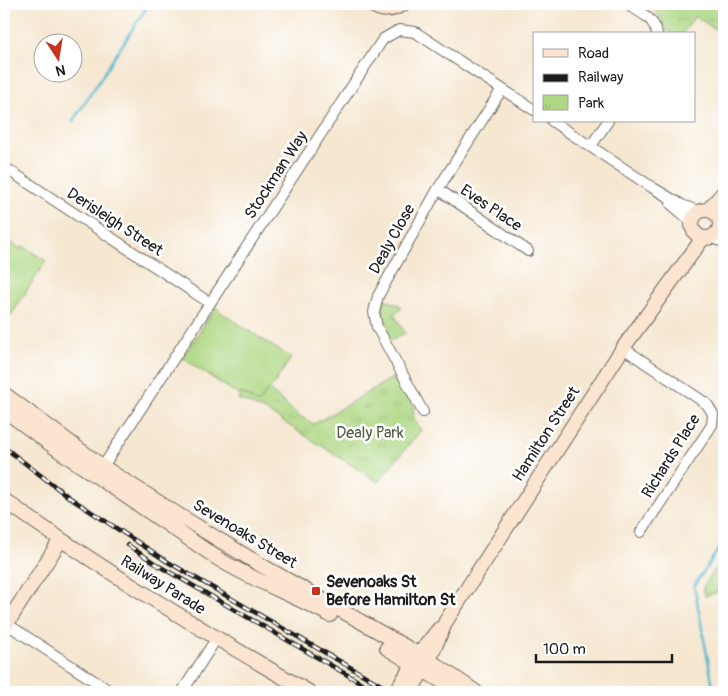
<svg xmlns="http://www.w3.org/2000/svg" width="728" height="696" font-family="Pangolin,sans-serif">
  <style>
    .grass { fill: #add783; stroke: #647a50 }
    .park { fill: url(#park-tufts); stroke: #647a50 }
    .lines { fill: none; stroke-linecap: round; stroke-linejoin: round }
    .stream { stroke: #50b4ce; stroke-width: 2.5 }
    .street-casing { stroke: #68635b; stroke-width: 12 }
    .secondary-casing { stroke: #68635b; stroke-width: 16 }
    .street { stroke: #fff; stroke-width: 10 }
    .secondary { stroke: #fce5d0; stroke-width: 14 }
    .rail-casing { stroke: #1c1c1c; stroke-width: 4.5 }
    .rail { stroke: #fff; stroke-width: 2.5; stroke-dasharray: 8; stroke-linecap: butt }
    .poi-dot { fill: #c8321e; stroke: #fff; stroke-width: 2 }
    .labels { text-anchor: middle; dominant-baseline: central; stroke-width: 5; stroke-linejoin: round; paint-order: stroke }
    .street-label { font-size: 16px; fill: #1c1c1c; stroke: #fff }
    .park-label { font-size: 16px; fill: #4f5d40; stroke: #fff }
    .poi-label { font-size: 16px; font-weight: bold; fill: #1c1c1c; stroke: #fff; text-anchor: start }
  </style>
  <defs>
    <pattern id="park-tufts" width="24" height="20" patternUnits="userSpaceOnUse" patternTransform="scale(1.25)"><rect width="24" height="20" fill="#add783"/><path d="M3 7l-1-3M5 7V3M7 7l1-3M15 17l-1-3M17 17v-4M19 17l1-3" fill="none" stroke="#94b871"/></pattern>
  </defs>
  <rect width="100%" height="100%" fill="#fff"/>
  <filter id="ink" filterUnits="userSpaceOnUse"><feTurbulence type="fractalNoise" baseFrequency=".02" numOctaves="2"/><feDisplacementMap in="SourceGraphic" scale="10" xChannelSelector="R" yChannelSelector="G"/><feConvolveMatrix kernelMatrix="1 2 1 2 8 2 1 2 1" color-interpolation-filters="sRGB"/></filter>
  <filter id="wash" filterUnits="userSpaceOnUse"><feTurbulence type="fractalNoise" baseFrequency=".0096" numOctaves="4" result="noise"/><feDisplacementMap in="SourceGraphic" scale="20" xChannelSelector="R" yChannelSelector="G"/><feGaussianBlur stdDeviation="1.12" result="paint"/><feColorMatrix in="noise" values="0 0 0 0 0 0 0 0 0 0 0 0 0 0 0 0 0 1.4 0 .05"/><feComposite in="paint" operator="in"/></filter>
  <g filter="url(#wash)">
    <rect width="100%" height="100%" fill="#f5e7d0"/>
    <!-- grass -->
    <path class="grass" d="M4,238l17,11 2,-3 23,15 -42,65z
      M385,299l16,7 -1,4 -6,4 11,19 -13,7 -2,-1c-7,-14 -11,-25 -5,-40z
      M216,307l6,6 69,45 -21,32 -2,-1 -9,15 -17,-11 -3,2 -57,-37z"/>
    <!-- park -->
    <path class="park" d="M649,4h75v31l-29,-19 -13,18h-7l-11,-4 -2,-10z
      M399,374l14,28 1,17 7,11 -43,52 -110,-70 -30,-13 4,-6 17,11 9,-15 31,27 15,8z
      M724,556v38l-5,-2 -14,4 -2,-9z"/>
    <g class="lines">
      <!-- stream -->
      <path class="stream" d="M73,121l76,-117
        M714,692l-20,-106 30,-45"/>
    </g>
  </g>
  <g filter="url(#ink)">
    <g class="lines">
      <defs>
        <path id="street" d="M631,7c13,7 23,12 26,27
          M552,121l101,67 29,17 18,7
          M591,146l17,-25
          M4,167l206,136
          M438,189l90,62
          M671,204l21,18
          M721,225l3,3
          M711,238l13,4
          M623,348l84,56 6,10 -1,11 -71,107
          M423,412l-46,-85 -3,-15 4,-16 60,-107 64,-100
          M100,471l283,-432 16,-9 16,2 119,78
          M7,624l104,68
          M182,692l34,-53"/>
        <path id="secondary" d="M371,4c11,8 20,7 32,0
          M692 224a14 14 0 1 1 28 0a14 14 0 1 1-28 0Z
          M708,210l16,-18
          M4,394l99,73 77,49 79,48 170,96 47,32
          M4,410l60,44 156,106c35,21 73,35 110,55
          M4,500c98,70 200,132 305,192
          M4,628l56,-87
          M387,648l72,44
          M396,692l23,-38 20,-25
          M410,692l19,-32 17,-39 177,-273 80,-110"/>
      </defs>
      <!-- street casing -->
      <use href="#street" class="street-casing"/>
      <!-- secondary casing -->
      <use href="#secondary" class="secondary-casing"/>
      <!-- street -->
      <use href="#street" class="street"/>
      <!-- secondary -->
      <use href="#secondary" class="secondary"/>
      <defs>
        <path id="rail" d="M4,447l66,51 98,64 225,130
          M128,545l31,21 218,126"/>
      </defs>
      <!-- rail casing -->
      <use href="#rail" class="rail-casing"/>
      <!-- rail -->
      <use href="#rail" class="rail"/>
    </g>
  </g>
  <!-- markers -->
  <rect class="poi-dot" x="311" y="586" width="10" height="10" rx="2.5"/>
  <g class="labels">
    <!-- street labels -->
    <g class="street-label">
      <text transform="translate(276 175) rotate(-57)">Stockman Way</text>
      <text transform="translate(491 208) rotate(34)">Eves Place</text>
      <text transform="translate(115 222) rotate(33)">Derisleigh Street</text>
      <text transform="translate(392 239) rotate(-61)">Dealy Close</text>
      <text transform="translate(546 434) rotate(-57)">Hamilton Street</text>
      <text transform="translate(671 456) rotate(-58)">Richards Place</text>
      <text transform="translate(245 534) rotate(31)">Sevenoaks Street</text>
      <text transform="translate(163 585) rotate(32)">Railway Parade</text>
    </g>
    <!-- park labels -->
    <g class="park-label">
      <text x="370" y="433">Dealy Park</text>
    </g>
    <!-- poi labels -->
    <g class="poi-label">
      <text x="326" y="582">Sevenoaks St<tspan x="326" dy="18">Before Hamilton St</tspan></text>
    </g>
  </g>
  <!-- margin -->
  <rect width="728" height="696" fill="none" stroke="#fff" stroke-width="20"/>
  <!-- legend -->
  <rect x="533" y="32" width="162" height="90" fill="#ffffff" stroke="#a4a4a4"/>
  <rect x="543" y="49" width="25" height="8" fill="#fce5d0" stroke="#a4a4a4"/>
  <text x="578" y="58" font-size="15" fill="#1c1c1c">Road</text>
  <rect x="543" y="74" width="25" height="8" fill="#1c1c1c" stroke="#a4a4a4"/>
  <text x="578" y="82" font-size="15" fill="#1c1c1c">Railway</text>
  <rect x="543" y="95" width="25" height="15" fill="url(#park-tufts)" stroke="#a4a4a4"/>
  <text x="578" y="108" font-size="15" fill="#1c1c1c">Park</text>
  <!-- north arrow -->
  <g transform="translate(58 58) rotate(168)"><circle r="24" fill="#ffffff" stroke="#a4a4a4"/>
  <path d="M0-4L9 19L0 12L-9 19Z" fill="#c8321e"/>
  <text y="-8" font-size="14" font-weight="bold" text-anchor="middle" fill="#1c1c1c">N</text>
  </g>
  <!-- scale -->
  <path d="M536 654v8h136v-8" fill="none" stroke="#1c1c1c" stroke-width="2.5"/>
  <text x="543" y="654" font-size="15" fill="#1c1c1c" stroke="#ffffff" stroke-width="4" paint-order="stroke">100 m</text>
</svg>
